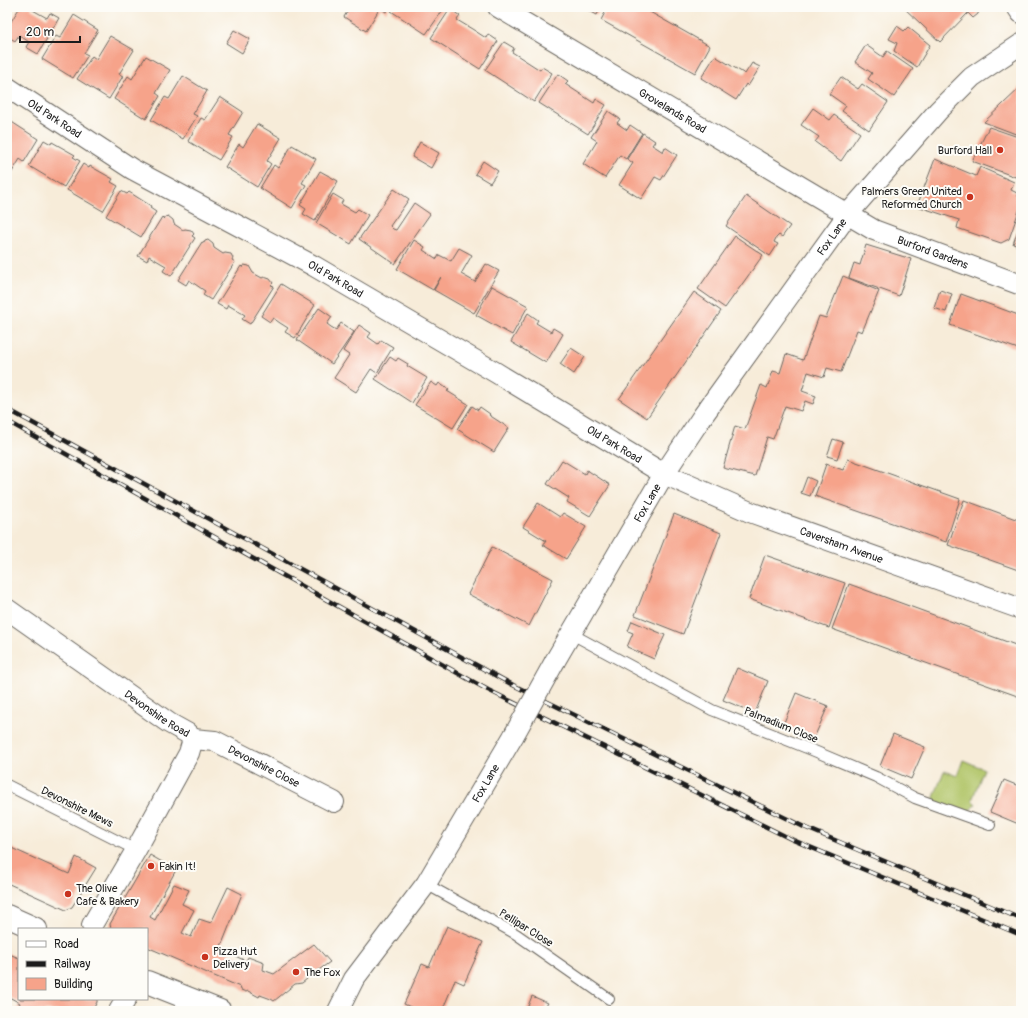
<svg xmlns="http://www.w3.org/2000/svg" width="1028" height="1018" font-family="Pangolin,sans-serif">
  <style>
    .green { fill: #b2c66a; stroke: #677143 }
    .building { fill: #f6a38a }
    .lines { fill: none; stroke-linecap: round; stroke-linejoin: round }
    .lane-casing { stroke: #69655e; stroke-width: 12 }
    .street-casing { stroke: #69655e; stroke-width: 22 }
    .primary-casing { stroke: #69655e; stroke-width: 24 }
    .lane { stroke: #fff; stroke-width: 10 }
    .street { stroke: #fff; stroke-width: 20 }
    .primary { stroke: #fff; stroke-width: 22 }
    .rail-casing { stroke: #1c1c1c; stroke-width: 4.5 }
    .rail { stroke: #fdfcf7; stroke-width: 3; stroke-dasharray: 9; stroke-linecap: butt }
    .street-bridge-casing { stroke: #69655e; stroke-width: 22; stroke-linecap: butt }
    .street-bridge { stroke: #fff; stroke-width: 20 }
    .poi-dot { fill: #c8321e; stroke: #fdfcf7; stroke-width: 1.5 }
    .labels { text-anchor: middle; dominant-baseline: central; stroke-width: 4; stroke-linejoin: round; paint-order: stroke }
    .street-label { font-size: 11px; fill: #1c1c1c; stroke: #fdfcf7 }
    .poi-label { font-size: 11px; fill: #1c1c1c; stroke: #fdfcf7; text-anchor: start }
  </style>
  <rect width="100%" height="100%" fill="#fdfcf7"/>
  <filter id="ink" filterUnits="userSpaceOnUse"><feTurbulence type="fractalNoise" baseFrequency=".025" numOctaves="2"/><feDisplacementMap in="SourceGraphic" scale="8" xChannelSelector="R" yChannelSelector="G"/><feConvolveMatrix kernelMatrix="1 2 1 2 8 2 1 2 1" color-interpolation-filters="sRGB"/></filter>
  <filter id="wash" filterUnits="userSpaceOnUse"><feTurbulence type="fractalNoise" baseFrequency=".012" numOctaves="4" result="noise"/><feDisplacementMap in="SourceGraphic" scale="16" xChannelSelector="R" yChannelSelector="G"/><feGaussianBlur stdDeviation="0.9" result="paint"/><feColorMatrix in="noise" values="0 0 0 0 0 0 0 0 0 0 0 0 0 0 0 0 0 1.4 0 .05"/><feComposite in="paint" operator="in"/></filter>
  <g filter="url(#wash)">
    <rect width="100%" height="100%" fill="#f7ecd9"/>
    <!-- green -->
    <path class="green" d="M963,760l21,9 -12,31 4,4 -8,8 -11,1 -22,-11 -1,-5 10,-26 13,5z"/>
    <g id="blocks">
      <!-- building -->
      <path class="building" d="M20,7h12l-1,2 16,9 3,-5 9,5 -21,36 -12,-7 3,-5 -10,-7 -4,6 -8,-5v-8z
        M350,7h39l-3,5 -6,-4 -14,23 -22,-14z
        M394,7h44l5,3 -17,24 -35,-23z
        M582,7h19l-4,8z
        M608,7h33l69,39 -15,27 -94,-53z
        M903,7h76v1l-1,6 -5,4 -5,-5 -28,29z
        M450,9l10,7 -3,4 15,9 14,9 2,-4 10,7 -18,28 -49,-31z
        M74,15l24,15 -14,23 4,2 -15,23 -31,-19 14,-23 4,2z
        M897,26l7,5 4,-4 22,18 -13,22 -23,-16 3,-8 -8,-4z
        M234,30l16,9 -8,14 -16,-10z
        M110,36l24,14 -15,24 4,2 -14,23 -32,-20 15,-23 4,3z
        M504,42l10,6 -2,4 28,18 2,-3 10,6 -18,29 -49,-32z
        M866,45l17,12 4,-6 26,18 -19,28 -26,-18 4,-6 -17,-11z
        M146,56l24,14 -14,23 4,3 -14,23 -32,-20 14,-23 4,3z
        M715,56l30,18 7,-11 8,4 -12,19 -2,-2 -10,16 -35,-22z
        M558,74l10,7 -3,3 29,19 2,-4 10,6 -18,29 -49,-31z
        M183,76l24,15 -14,23 4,2 -14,23 -32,-19 14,-23 4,2z
        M841,77l17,12 4,-5 26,18 -19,28 -27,-19 4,-5 -17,-12z
        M1021,87v49l-37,-14z
        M220,97l23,15 -14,23 4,2 -14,23 -31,-19 13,-23 4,2z
        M813,108l17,12 4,-5 26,18 -19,28 -26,-19 4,-5 -18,-12z
        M608,111l12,8 -3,4 10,7 3,-5 12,8 -16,26 -6,-4 -15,23 -22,-14 14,-23 -6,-4z
        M7,119l31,20 -14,23 -4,-3 -13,21z
        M257,124l24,14 -14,23 4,3 -14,23 -32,-20 14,-23 4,3z
        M989,127l32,11v41l-49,-18z
        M643,133l12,8 -3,4 5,3 6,4 2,-5 12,8 -16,25 -6,-3 -14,22 -22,-14 14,-22 -6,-4z
        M44,140l7,4 1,-2 23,13 -2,2 7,4 -16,26 -35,-21z
        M420,142l19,11 -8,15 -19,-11z
        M292,145l24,14 -14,24 4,2 -14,23 -32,-20 14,-23 4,3z
        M935,159l41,17 4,-9 34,15 -3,8 6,3 4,12 -12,34 -8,4 -44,-15 2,-8 -42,-14z
        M483,161l15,10 -8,12 -15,-9z
        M83,164l6,4 1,-2 23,13 -2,3 7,4 -15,25 -36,-21z
        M320,171l18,10 -23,40 -12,-7 3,-5 -6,-4z
        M394,189l15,10 -19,27 3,3 3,1 18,-27 16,11 -35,50 -36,-25z
        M121,191l6,3 2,-2 22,14 -1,2 6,4 -15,25 -35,-21z
        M333,194l10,6 -2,4 14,8 3,-3 10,6 -17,29 -35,-21z
        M746,196l44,30 -8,11 -3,-2 -3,3 -2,4 4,2 -8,12 -44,-30z
        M168,216l5,4 1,4 9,6 2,-1 6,1 3,4 -2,2 3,2 -24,38 -8,-5 3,-5 -17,-10 -2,5 -9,-5 24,-39 2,2 1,-2z
        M1021,221v26l-8,-3z
        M735,236l28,19 -38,53 -27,-19z
        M208,240l5,4 1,4 9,6 2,-1 6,1 2,4 -1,2 3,2 -24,38 -8,-5 2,-4 -16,-11 -3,5 -8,-5 24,-38 2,1 1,-2z
        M414,240l11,7 -2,3 14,9 2,-4 12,6 8,-13 13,7 -11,19 14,8 11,-18 13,7 -25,42 -40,-23 7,-13 -8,13 -36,-21z
        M866,245l45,14 -12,37 -50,-18 5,-15 6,2z
        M244,265l5,1 4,7 9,5 2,-1 6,2 3,4 -2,2 3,1 -24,38 -8,-5 3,-4 -17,-10 -2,4 -9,-5 24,-38 2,2z
        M843,276l36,15 -17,41 -5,-2 -16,42 -14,-4 -3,9 -16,-5 -6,19 14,5 -3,8 -8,-3 -4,10 -16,-5 -12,33 -6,-2 -12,39 -32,-8 12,-42 10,3 16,-44 6,3 6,-17 7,2 6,-19 17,6 16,-44 7,2z
        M281,284l34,21 -20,33 -10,-6 3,-4 -8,-5 -7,-5 -3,4 -9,-6z
        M492,286l36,20 -16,29 -36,-20z
        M940,290l12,4 -6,18 -12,-4z
        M694,292l27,19 -74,107 -28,-19z
        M961,294l60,22v34l-71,-25z
        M319,308l13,9 -5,7 4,3 5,3 5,-7 13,9 -22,32 -35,-24z
        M528,313l10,7 -2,3 15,9 2,-4 10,6 -17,29 -35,-21z
        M359,325l12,8 -3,4 10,7 3,-4 12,7 -16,26 -6,-4 -15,23 -22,-14 15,-23 -6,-4z
        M571,348l14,9 -11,17 -14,-10z
        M390,357l6,4 2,-3 10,6 -1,2 20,12 -15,25 -37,-24z
        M431,382l6,4 2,-3 10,7 -2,1 21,13 -15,24 -38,-23z
        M472,406l6,4 2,-3 10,7 -1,1 20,13 -15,24 -37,-23z
        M833,439l10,3 -6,17 -10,-3z
        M848,459l112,40 -14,43 -131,-46 11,-32 17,6z
        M562,460l23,14 2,-4 23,15 -20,31 -23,-14 2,-4 -22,-14z
        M807,477l9,4 -6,15 -9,-3z
        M964,500l57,21v50l-73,-26z
        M538,503l22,14 3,-4 23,14 -20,32 -23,-14 3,-4 -23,-14z
        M674,514l47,19 -38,101 -48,-19z
        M492,547l61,32 -24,47 -61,-32z
        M765,555l80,28 -16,45 -80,-29z
        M849,584l172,63v46l-1,4 -188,-68z
        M632,621l33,14 -11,24 -27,-12 6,-14 -5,-2z
        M737,668l31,13 -13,32 -32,-13z
        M796,693l32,13 -14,32 -31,-13z
        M893,734l32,13 -14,32 -31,-13z
        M1004,780l17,7v38l-31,-13z
        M7,846l62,28 7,-17 20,11 -24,39 -6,3 -59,-27z
        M150,855l26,15 -26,47 5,3 19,-36 15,6 -7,14 12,6 -12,23 9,4 8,-18 12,4 17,-36 14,7 -22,55 26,12 2,-4 16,6 -1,7 11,4 40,-30 16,18 -17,12 -2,-1 -5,4 1,2 -5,4 -7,1 -21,17 -3,-2 -11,-4 -1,2 -11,-6 -2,1 -5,-2 -1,-3 -93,-40v-18h-36l-1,-5z
        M447,926l36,16 -19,42 -9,-4 -13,31h-23l-15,-7 18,-40 7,3z
        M7,953l12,5v41h78v3l-5,9h-76l4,-8 -13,-7z
        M532,996l16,7 -3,5 8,3h-27z"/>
    </g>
  </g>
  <g filter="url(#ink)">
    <use href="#blocks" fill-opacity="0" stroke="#69655e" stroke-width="1"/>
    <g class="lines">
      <defs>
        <path id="lane" d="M570,633l142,77 100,40 64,27 39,21 75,27
          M7,785l129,65
          M426,884l90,50 93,65"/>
        <g id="street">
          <path id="s1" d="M498,7l376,223 147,55"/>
          <path d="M1017,7l4,6"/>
          <path id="s2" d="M7,87l125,82 182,97 181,106 169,102 86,38 271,97"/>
          <path id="s3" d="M7,609l162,114 18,10 6,6 -4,14 -12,22 -41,75 -44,75"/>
          <path id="s4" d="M555,661l109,-187 38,-57 146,-203 90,-103 34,-34 49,-33"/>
          <path id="s5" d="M193,739l22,2 119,61"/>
          <path d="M119,1011l7,-12"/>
          <path id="s6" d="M338,1011l16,-32 72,-95 88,-149"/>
        </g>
        <path id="primary" d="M7,916l29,13
          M147,982l73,29"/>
      </defs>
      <!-- lane casing -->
      <use href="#lane" class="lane-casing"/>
      <!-- street casing -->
      <use href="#street" class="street-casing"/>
      <!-- primary casing -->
      <use href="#primary" class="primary-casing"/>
      <!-- lane -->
      <use href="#lane" class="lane"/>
      <!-- street -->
      <use href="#street" class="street"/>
      <!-- primary -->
      <use href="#primary" class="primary"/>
      <defs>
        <path id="rail" d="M7,409l506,276 291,142 217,92
          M7,421l481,269 305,150 228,95"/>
      </defs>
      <!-- rail casing -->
      <use href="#rail" class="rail-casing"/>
      <!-- rail -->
      <use href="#rail" class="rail"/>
      <defs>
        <path id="street-bridge" d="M514,735l41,-74"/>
      </defs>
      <!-- street-bridge casing -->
      <use href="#street-bridge" class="street-bridge-casing"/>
      <!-- street-bridge -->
      <use href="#street-bridge" class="street-bridge"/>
    </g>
  </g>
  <!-- markers -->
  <g class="poi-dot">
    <circle cx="1000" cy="150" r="4"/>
    <circle cx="970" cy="197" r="4"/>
    <circle cx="151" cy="866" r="4"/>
    <circle cx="68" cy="894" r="4"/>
    <circle cx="205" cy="957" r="4"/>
    <circle cx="296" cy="972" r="4"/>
  </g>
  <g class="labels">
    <!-- street labels -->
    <g class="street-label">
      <text stroke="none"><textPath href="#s1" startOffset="203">Grovelands Road</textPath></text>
      <text stroke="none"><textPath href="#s2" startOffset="57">Old Park Road</textPath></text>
      <text stroke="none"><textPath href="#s4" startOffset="507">Fox Lane</textPath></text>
      <text stroke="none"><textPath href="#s1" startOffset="500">Burford Gardens</textPath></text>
      <text stroke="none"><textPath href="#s2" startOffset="381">Old Park Road</textPath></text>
      <text stroke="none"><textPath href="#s2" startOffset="705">Old Park Road</textPath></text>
      <text stroke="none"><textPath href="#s4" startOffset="183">Fox Lane</textPath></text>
      <text stroke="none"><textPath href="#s2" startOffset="954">Caversham Avenue</textPath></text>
      <text stroke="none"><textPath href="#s3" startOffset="183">Devonshire Road</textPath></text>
      <text transform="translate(781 725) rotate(22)">Palmadium Close</text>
      <text stroke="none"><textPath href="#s5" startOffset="77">Devonshire Close</textPath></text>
      <text stroke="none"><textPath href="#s6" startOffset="272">Fox Lane</textPath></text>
      <text transform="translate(77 807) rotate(26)">Devonshire Mews</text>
      <text transform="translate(526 928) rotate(32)">Pellipar Close</text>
    </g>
    <!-- poi labels -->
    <g class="poi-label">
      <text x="992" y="150" text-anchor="end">Burford Hall</text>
      <text x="962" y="191" text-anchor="end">Palmers Green United<tspan x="962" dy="13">Reformed Church</tspan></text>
      <text x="159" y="866">Fakin It!</text>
      <text x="76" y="888">The Olive<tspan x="76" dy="13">Cafe &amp; Bakery</tspan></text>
      <text x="213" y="951">Pizza Hut<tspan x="213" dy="13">Delivery</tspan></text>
      <text x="304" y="972">The Fox</text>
    </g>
  </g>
  <!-- margin -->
  <rect width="1028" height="1018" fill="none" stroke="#fdfcf7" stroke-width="24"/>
  <!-- legend -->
  <rect x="18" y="928" width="130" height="72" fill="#fdfcf7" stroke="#a3a29f"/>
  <rect x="26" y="941" width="20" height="6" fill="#ffffff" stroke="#a3a29f"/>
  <text x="54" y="948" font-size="12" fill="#1c1c1c">Road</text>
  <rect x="26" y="961" width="20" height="6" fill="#1c1c1c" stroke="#a3a29f"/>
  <text x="54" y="968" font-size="12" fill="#1c1c1c">Railway</text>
  <rect x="26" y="978" width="20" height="12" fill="#f6a38a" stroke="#a3a29f"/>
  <text x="54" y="988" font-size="12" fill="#1c1c1c">Building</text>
  <!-- scale -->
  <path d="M20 36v6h60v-6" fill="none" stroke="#1c1c1c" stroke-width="2"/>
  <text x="26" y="36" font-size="12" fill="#1c1c1c" stroke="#fdfcf7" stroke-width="3" paint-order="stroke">20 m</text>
</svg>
